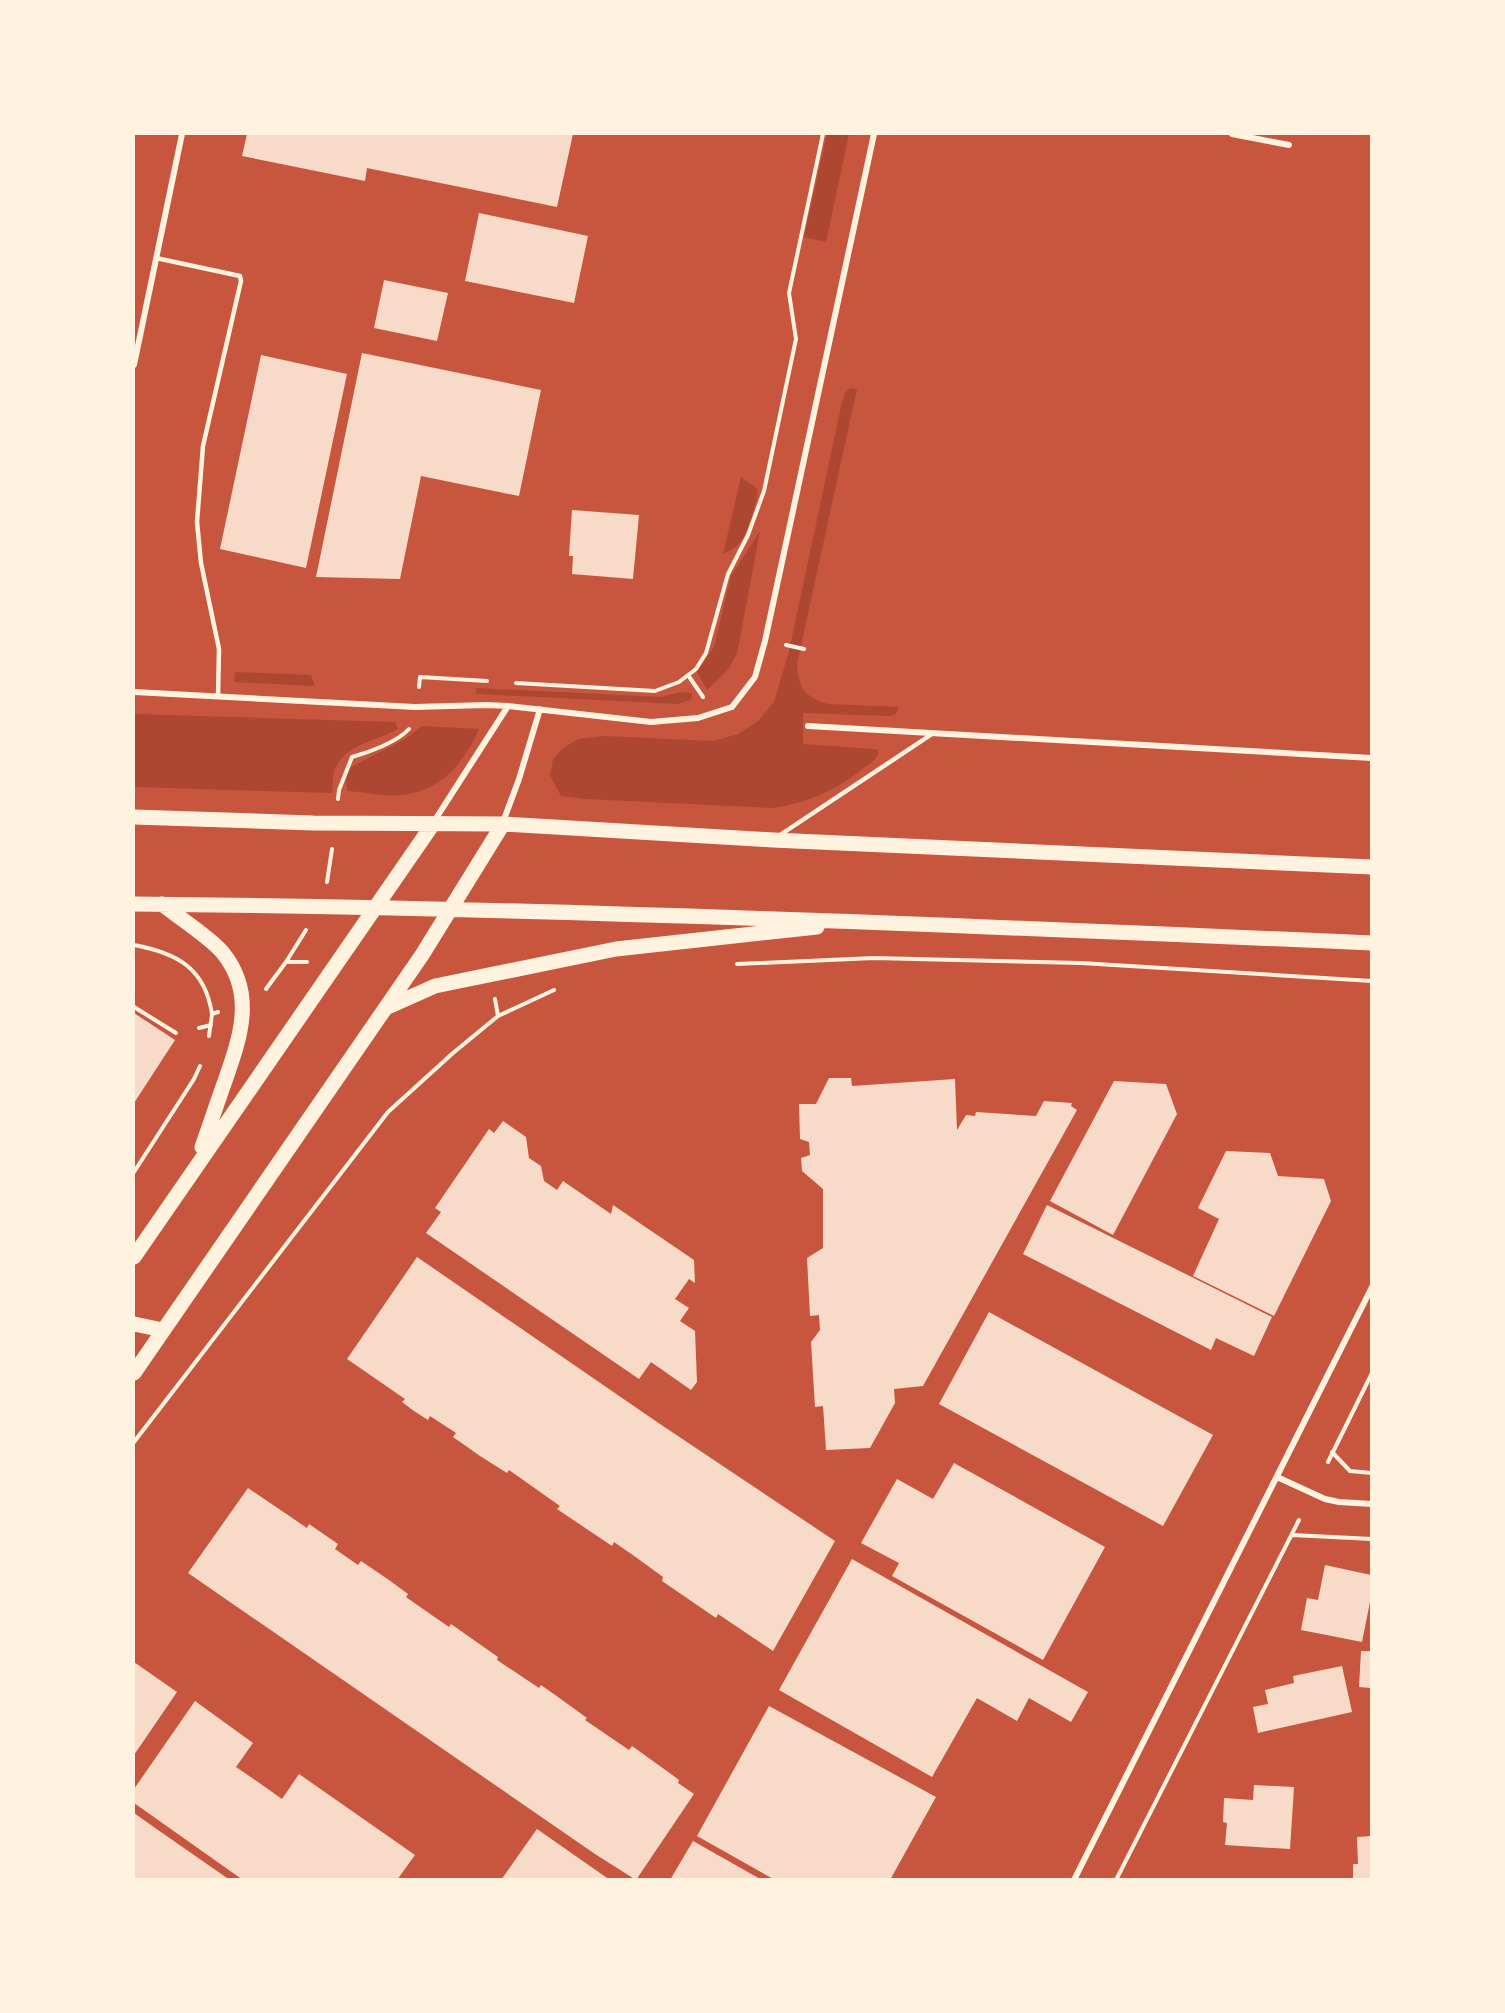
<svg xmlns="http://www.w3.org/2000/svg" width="1505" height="2013" font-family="'Sofia Sans Condensed',sans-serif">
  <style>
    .green { fill: #ae4732 }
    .building { fill: #f7dbc8 }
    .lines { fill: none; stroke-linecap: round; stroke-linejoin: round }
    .path { stroke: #fff3e0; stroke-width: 4 }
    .service { stroke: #fff3e0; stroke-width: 4.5 }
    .minor { stroke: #fff3e0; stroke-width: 6 }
    .primary { stroke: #fff3e0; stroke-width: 15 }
  </style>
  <rect width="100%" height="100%" fill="#c8553d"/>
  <!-- green -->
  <path class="green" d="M827,134h22l-23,108 -22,-5z
    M850,388l7,1 -60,275c1,23 7,33 31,40l71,3 -3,7 -6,2 -87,-3v31l70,5 5,1c1,8 -6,12 -13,17 -28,23 -57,36 -93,41l-187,-9 -24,-3 -11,-20 3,-17 9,-10 16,-10 26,-3 109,5 25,-7 19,-12 17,-20 15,-51 53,-249 3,-9z
    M741,477l17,12c-2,15 -10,48 -22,58 -4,3 -9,5 -13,7z
    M760,531l-23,123 -10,17 -20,19 -10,-18 17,-25 17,-71z
    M235,672l76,3 4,11 -81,-4z
    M476,688l185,9 19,-5 12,1 -1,7 -13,4 -202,-10z
    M134,714l261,8 3,7c-19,11 -50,15 -61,36 -5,8 -4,18 -5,28l-198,-6z
    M422,726l57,3c-15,34 -37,61 -76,66 -18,2 -38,-3 -56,-4l-1,-13 5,-11 54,-28z"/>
  <!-- building -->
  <path class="building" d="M247,134h326l-16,73 -190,-39 -2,13 -123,-25z
    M479,213l109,23 -14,67 -109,-22z
    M384,280l64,13 -11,48 -63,-13z
    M362,353l179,37 -22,106 -98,-20 -21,103 -84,-2z
    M261,355l86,19 -41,194 -86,-19z
    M572,510l67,5 -6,64 -61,-5 1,-18h-4z
    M134,1013l41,27 -41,63z
    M829,1078h22l1,8 103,-7 2,51 9,-15 9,1 1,-4 60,4 8,-15 28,2 -1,3 6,4 -154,276 -29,3 1,14 -25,45 -44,2 -3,-44 -8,1 -4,-65 9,-12 -1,-15 -9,1 -3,-58 16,-10v-59l-21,-18 -1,-13 9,-3 -1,-13 -9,-3 -1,-35h17z
    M1114,1081l52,3 11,30 -64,121 -63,-34z
    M503,1121l23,16 3,21 12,8 3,15 13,9 6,-9 48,33 2,-9 81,55 1,23 -6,-4 -14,20 14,9 -9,13 15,10 2,51 -6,8 -40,-28 -12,17 -213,-146 15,-21 -6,-4 54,-79 5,4z
    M1226,1151l44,2 8,23 46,3 7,22 -57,115 -81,-40 26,-57 -21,-11z
    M1047,1205l225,112 -18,39 -38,-18 -5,12 -188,-96z
    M417,1257l240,165 178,119 -62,110 -55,-37 -2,4 -54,-37 1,-4 -26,-19 -23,-16 -2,4 -55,-37 3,-3 -51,-36 -2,3 -27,-17 -27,-19 3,-4 -26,-17 -2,4 -14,-9 -12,-9 3,-3 -58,-40z
    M989,1312l224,123 -50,91 -224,-122z
    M954,1463l151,84 -62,113 -151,-84 7,-13 -38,-20 36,-64 36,20z
    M248,1488l59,40 2,-4 29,20 -3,5 23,16 3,-4 28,19 19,14 -2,3 17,12 26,18 2,-3 47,33 -1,3 42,28 2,-3 17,12 29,21 -2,2 44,30 3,-4 39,28 8,6 -1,3 16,11 -58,86 -41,-26 -407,-281z
    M852,1559l236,133 -17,30 -42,-24 -12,23 -40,-23 -45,79 -153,-87z
    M1325,1565l46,10v22l-9,45 -61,-12 6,-32 11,2z
    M1361,1651h10v37l-12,-1z
    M134,1662l43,30 -43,63z
    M1342,1666l10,46 -94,21 -5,-26 15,-3 -3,-14 29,-7 -1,-7z
    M195,1701l58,42 -17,24 22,15 24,17 17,-25 116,81 -18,25h-154l-109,-77v-14z
    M769,1706l167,91 -46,83h-115l-78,-44z
    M1254,1785l40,2 -4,62 -65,-4 2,-22 -4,-1 1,-24 29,2z
    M134,1813l24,17 72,50h-96z
    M537,1829l73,51h-109z
    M1371,1836v44h-18v-16h5l-1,-27z
    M693,1841l69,39h-92z"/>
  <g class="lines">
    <!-- path -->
    <path class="path" d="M786,645l18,4
      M688,675l15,22
      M516,683l139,8 24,-9 17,-13 10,-16 22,-79 20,-39 16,-44 32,-152 -7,-46 34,-159
      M419,687l1,-10 67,4
      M338,799l1,-9 13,-33c18,-5 45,-15 57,-28
      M327,882l5,-33
      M134,945c43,8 71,23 78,69
      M287,962h20
      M737,964l137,-6 207,5 291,18
      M266,989l20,-27 20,-32
      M495,999l3,17
      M134,1007l42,26
      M199,1028l12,-3
      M209,1036l3,-22 6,-2
      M134,1172l60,-93 6,-13
      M134,1442l254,-330 65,-59 45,-37 56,-26
      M1332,1452l18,19 22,2
      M1328,1462l44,-89
      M1292,1535l80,4
      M1116,1880l183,-360"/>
    <!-- service -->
    <path class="service" d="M156,258l84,18 1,5 -38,165 -6,76 4,41 18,86 -1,48
      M780,835l152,-101"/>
    <!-- minor -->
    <path class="minor" d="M1232,134l57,11
      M134,365l48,-231
      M134,692l281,15 71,-2 22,1
      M808,726l564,32
      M503,822l16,-43 21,-70
      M433,823l75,-117 143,16 47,-4 34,-11 23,-30 10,-36 109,-507
      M1277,1477l48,22 14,3 33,2
      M1074,1880l298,-593"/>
    <!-- primary -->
    <path class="primary" d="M134,817l179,6 190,1 270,16 599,27
      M134,904c413,4 825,21 1238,39
      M162,904c17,14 48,33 61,49 33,41 17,85 2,128 -8,22 -15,44 -23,66
      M388,1007l47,-21 181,-37 201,-22
      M134,1257l299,-433
      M134,1324l29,6
      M134,1373l288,-418 81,-131"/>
  </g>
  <!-- border -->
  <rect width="1505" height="2013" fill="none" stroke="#fff3e0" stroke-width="270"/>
</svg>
